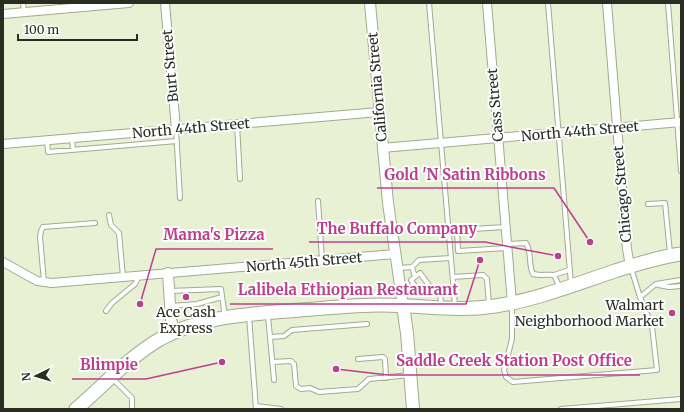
<svg xmlns="http://www.w3.org/2000/svg" width="684" height="412" font-family="Merriweather,serif">
  <style>
    .lines { fill: none; stroke-linecap: round; stroke-linejoin: round }
    .service-casing { stroke: #a2ab8e; stroke-width: 6 }
    .minor-casing { stroke: #a2ab8e; stroke-width: 10 }
    .tertiary-casing { stroke: #a2ab8e; stroke-width: 12 }
    .secondary-casing { stroke: #a2ab8e; stroke-width: 14 }
    .primary-casing { stroke: #a2ab8e; stroke-width: 15 }
    .service { stroke: #fff; stroke-width: 4 }
    .minor { stroke: #fff; stroke-width: 8 }
    .tertiary { stroke: #fff; stroke-width: 10 }
    .secondary { stroke: #fff; stroke-width: 12 }
    .primary { stroke: #fff; stroke-width: 13 }
    .poi-dot { fill: #bd3f8c; stroke: #fff; stroke-width: 1.5 }
    .labels { text-anchor: middle; dominant-baseline: central; stroke-width: 4; stroke-linejoin: round; paint-order: stroke }
    .street-label { font-size: 14px; fill: #2a2d22; stroke: #fff }
    .poi-label { font-size: 14px; fill: #2a2d22; stroke: #fff; text-anchor: end }
    .leader { fill: none; stroke: #bd3f8c; stroke-width: 1.5 }
    .callout-dot { fill: #bd3f8c; stroke: #fff; stroke-width: 1.5 }
    .callout-label { font-size: 15px; text-anchor: middle; font-weight: bold; fill: #bd3f8c; stroke: #fff; stroke-width: 4; stroke-linejoin: round; paint-order: stroke }
  </style>
  <rect width="100%" height="100%" fill="#e8f1d3"/>
  <g class="lines">
    <defs>
      <path id="service" d="M23,3l1,9
        M429,3l26,302
        M548,3l23,281
        M668,3l13,168
        M237,124l3,55
        M176,129l4,69
        M72,138l1,12
        M47,140l1,12 129,-11
        M318,201l4,59
        M648,204l17,-1 5,50
        M109,215l2,10 8,8 4,44
        M505,227l-48,3 1,21 49,-3
        M507,244l19,-1c6,9 2,21 7,31 7,2 13,0 21,1l6,13
        M399,268l13,-1
        M554,275l15,-5
        M415,277l-3,-10 7,-7 32,-2
        M453,277l30,-2 4,4 2,26
        M44,282l-4,-45 1,-6 2,-4 52,-4
        M658,285l11,2 12,-1
        M431,288l-11,-15 -9,7 8,12 3,1 9,-5 9,2
        M169,291l52,-2 4,28
        M640,297l16,-13 25,-4
        M171,306l26,-2 25,-7
        M441,306l-1,-16 14,-1
        M512,306v33l-8,31 2,7 7,5 144,-12 -5,-44 -12,-29 -9,-29
        M106,311l6,-8 23,-19 4,-8
        M249,316l7,93
        M268,316l6,64
        M270,337l14,-1 8,-6 75,-6
        M358,359l25,-2 2,2 1,19
        M272,362l19,-1 3,3 2,22 5,3 9,-1 9,4 39,-3 11,-10 41,-4
        M112,378l20,20v11
        M256,406l25,3
        M561,409l120,-10"/>
      <path id="minor" d="M165,3l11,126
        M487,3l25,300
        M607,3l20,246 3,17
        M3,14l126,-11
        M3,144l376,-32
        M382,148l299,-26
        M3,262l34,19 15,2 343,-29"/>
      <path id="tertiary" d="M370,3l18,200 15,103
        M168,273l3,47 4,12"/>
      <path id="secondary" d="M403,306l4,27 6,76"/>
      <path id="primary" d="M76,409c28,-24 52,-51 84,-70 44,-24 93,-25 141,-29 27,-2 54,-5 81,-5 38,0 75,7 113,1 41,-6 81,-22 120,-35 22,-7 43,-14 66,-17"/>
    </defs>
    <!-- service casing -->
    <use href="#service" class="service-casing"/>
    <!-- minor casing -->
    <use href="#minor" class="minor-casing"/>
    <!-- tertiary casing -->
    <use href="#tertiary" class="tertiary-casing"/>
    <!-- secondary casing -->
    <use href="#secondary" class="secondary-casing"/>
    <!-- primary casing -->
    <use href="#primary" class="primary-casing"/>
    <!-- service -->
    <use href="#service" class="service"/>
    <!-- minor -->
    <use href="#minor" class="minor"/>
    <!-- tertiary -->
    <use href="#tertiary" class="tertiary"/>
    <!-- secondary -->
    <use href="#secondary" class="secondary"/>
    <!-- primary -->
    <use href="#primary" class="primary"/>
  </g>
  <!-- markers -->
  <g class="poi-dot">
    <circle cx="186" cy="297" r="4"/>
    <circle cx="672" cy="313" r="4"/>
  </g>
  <g class="labels">
    <!-- street labels -->
    <g class="street-label">
      <text transform="translate(170 66) rotate(-95)">Burt Street</text>
      <text transform="translate(377 87) rotate(-95)">California Street</text>
      <text transform="translate(495 105) rotate(-95)">Cass Street</text>
      <text transform="translate(191 128) rotate(-5)">North 44th Street</text>
      <text transform="translate(580 131) rotate(-5)">North 44th Street</text>
      <text transform="translate(622 194) rotate(-95)">Chicago Street</text>
      <text transform="translate(304 262) rotate(-5)">North 45th Street</text>
    </g>
    <!-- poi labels -->
    <g class="poi-label">
      <text x="664" y="305">Walmart<tspan x="664" dy="16">Neighborhood Market</tspan></text>
      <text x="186" y="312" text-anchor="middle">Ace Cash<tspan x="186" dy="16">Express</tspan></text>
    </g>
  </g>
  <!-- callouts -->
  <path class="leader" d="M590 242L554 188H377M558 256L485 242H309M140 304L156 249H273M480 260L466 304H230M336 369L388 375H640M222 362L146 379H72"/>
  <g class="callout-dot">
    <circle cx="590" cy="242" r="4"/>
    <circle cx="558" cy="256" r="4"/>
    <circle cx="140" cy="304" r="4"/>
    <circle cx="480" cy="260" r="4"/>
    <circle cx="336" cy="369" r="4"/>
    <circle cx="222" cy="362" r="4"/>
  </g>
  <g class="callout-label">
    <text x="465" y="180">Gold 'N Satin Ribbons</text>
    <text x="397" y="234">The Buffalo Company</text>
    <text x="214" y="240">Mama's Pizza</text>
    <text x="348" y="295">Lalibela Ethiopian Restaurant</text>
    <text x="514" y="366">Saddle Creek Station Post Office</text>
    <text x="109" y="370">Blimpie</text>
  </g>
  <!-- border -->
  <rect width="684" height="412" fill="none" stroke="#2a2d22" stroke-width="8"/>
  <!-- north arrow -->
  <g transform="translate(36 376) rotate(265)" stroke="#ffffff" stroke-width="3" paint-order="stroke">
  <path d="M0-3L7 15L0 10L-7 15Z" fill="#2a2d22"/>
  <text y="-6" font-size="11" font-weight="bold" text-anchor="middle" fill="#2a2d22">N</text>
  </g>
  <!-- scale -->
  <path d="M18 34v6h119v-6" fill="none" stroke="#2a2d22" stroke-width="2"/>
  <text x="24" y="34" font-size="12" fill="#2a2d22" stroke="#ffffff" stroke-width="3" paint-order="stroke">100 m</text>
</svg>
